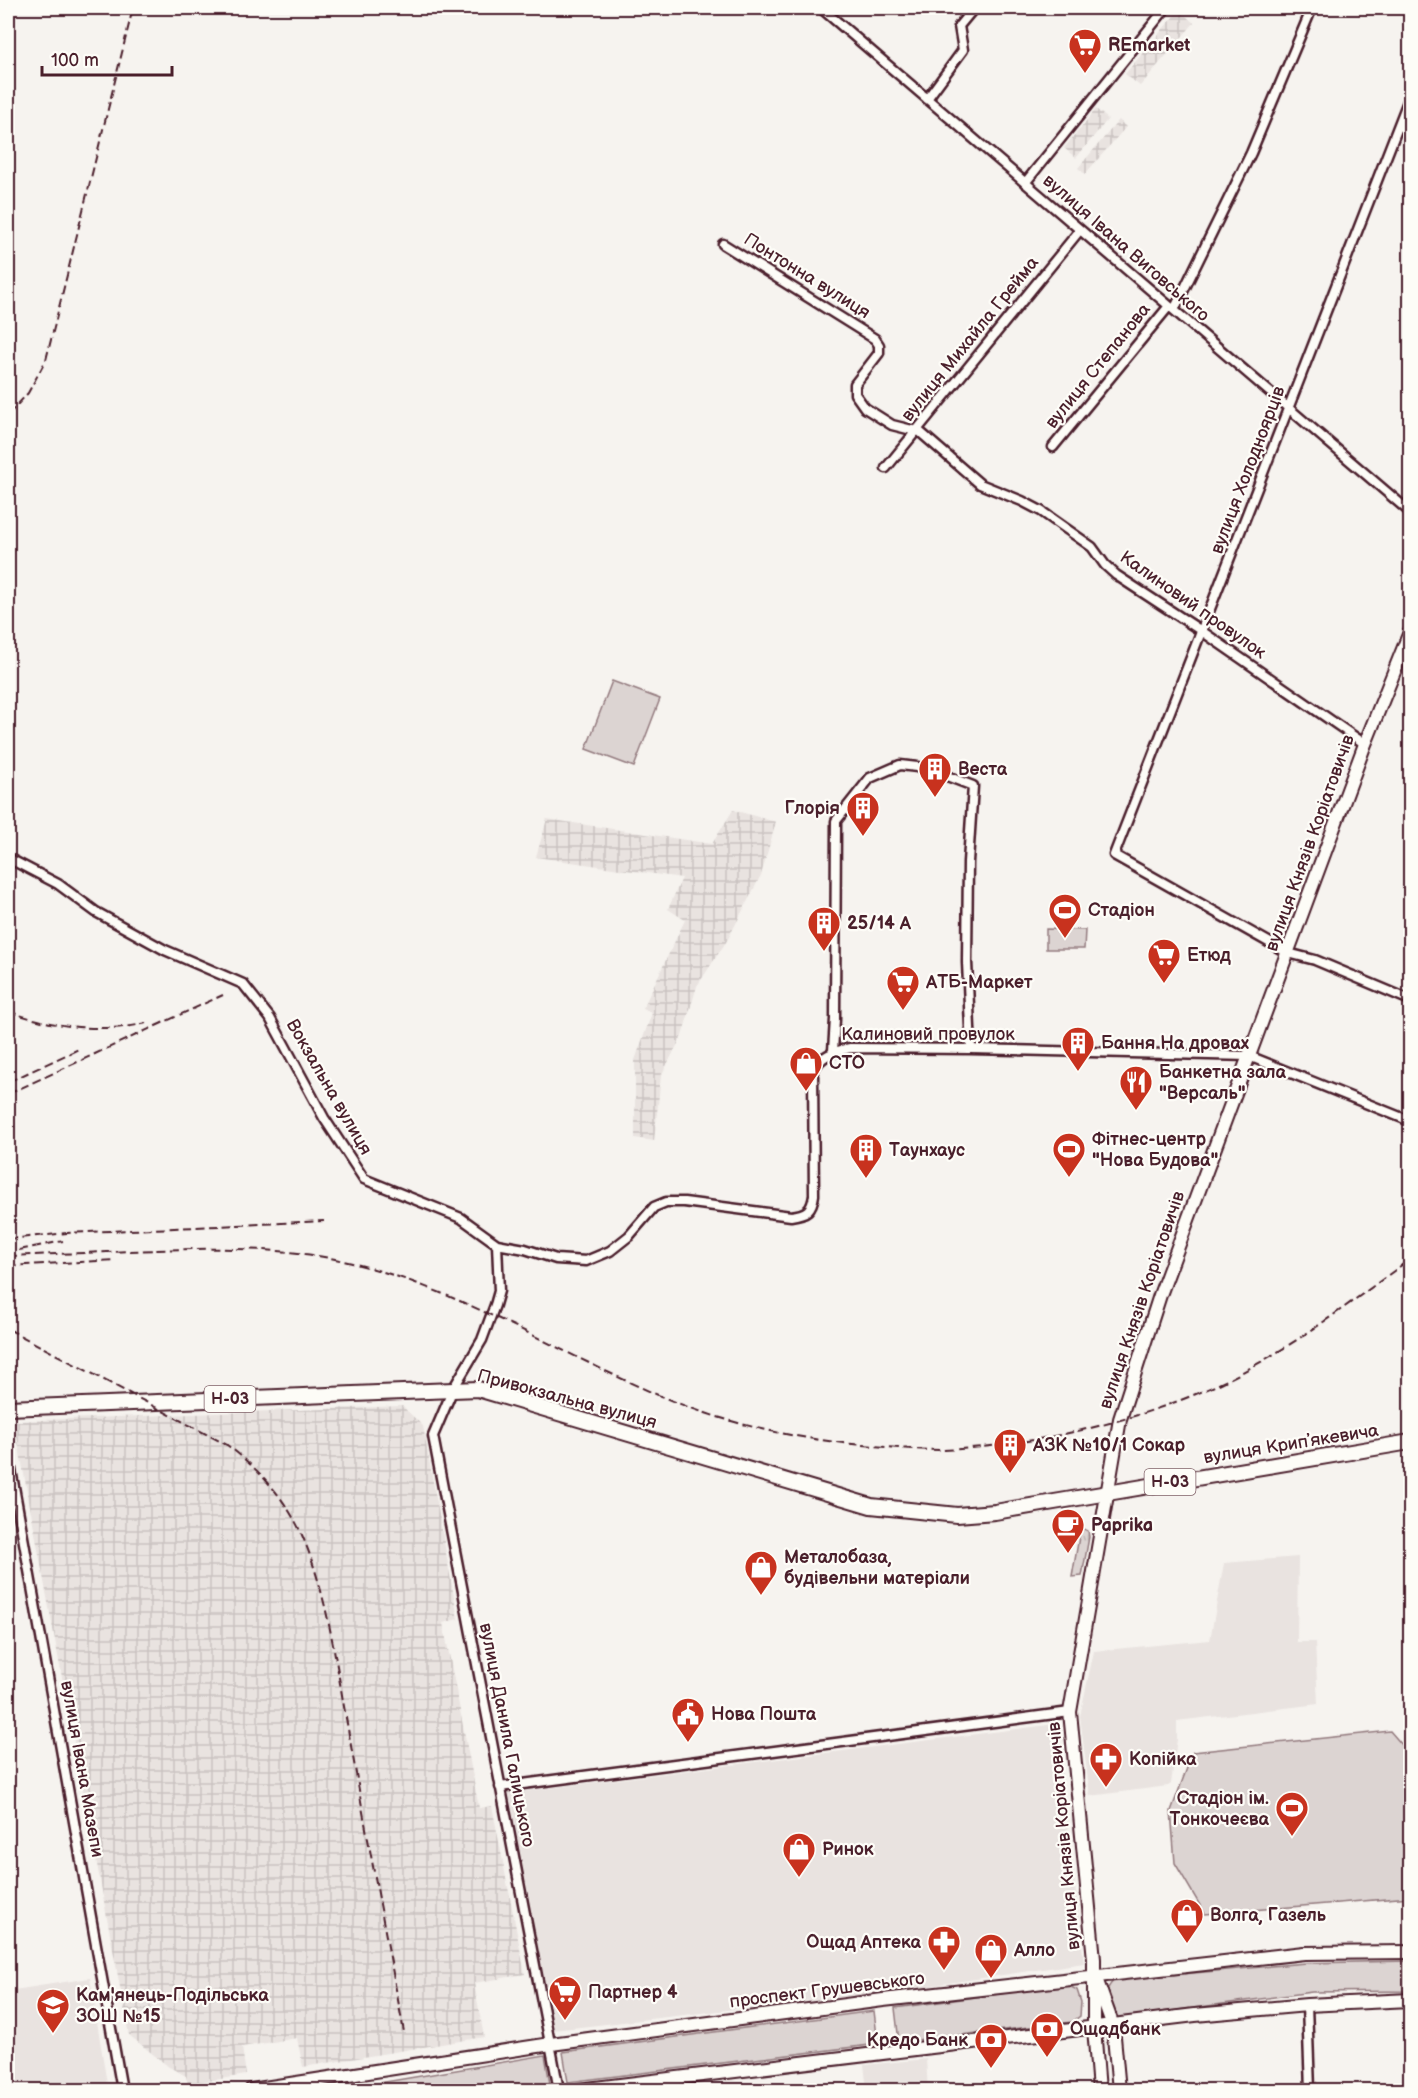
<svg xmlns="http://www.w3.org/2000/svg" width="1418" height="2098" font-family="'Balsamiq Sans',sans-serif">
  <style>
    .built { fill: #e9e3e0 }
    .industrial { fill: url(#industrial-grid) }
    .grass { fill: url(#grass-tufts); stroke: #937a7e; stroke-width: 1.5 }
    .park { fill: #dcd4d2; stroke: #937a7e; stroke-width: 1.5 }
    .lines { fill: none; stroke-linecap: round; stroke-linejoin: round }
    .street-casing { stroke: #4a1f2b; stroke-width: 13 }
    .secondary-casing { stroke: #4a1f2b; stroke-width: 16 }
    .primary-casing { stroke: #4a1f2b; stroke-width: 18 }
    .street { stroke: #fdfcf7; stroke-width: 8 }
    .secondary { stroke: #fdfcf7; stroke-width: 12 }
    .primary { stroke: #fdfcf7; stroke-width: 14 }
    .rail { stroke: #4a1f2b; stroke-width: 2; stroke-dasharray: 9 4.5; stroke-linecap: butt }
    .labels { text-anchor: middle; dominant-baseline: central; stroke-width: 4.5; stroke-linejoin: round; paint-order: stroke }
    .shield { fill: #fdfcf7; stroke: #806168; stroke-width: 1.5 }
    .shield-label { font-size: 16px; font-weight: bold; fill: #4a1f2b }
    .poi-label { font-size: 18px; font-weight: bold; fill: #4a1f2b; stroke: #fdfcf7; text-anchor: start }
    .street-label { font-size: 18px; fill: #4a1f2b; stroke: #fdfcf7 }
  </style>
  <defs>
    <pattern id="industrial-grid" width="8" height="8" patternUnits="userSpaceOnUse" patternTransform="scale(1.5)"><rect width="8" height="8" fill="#e9e3e0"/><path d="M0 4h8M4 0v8" fill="none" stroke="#c9c2c0"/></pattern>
    <pattern id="grass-tufts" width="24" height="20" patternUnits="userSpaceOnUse" patternTransform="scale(1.5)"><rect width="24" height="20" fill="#dcd4d2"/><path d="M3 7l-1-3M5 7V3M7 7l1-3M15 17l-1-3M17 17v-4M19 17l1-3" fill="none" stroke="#beb6b4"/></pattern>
  </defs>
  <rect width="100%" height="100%" fill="#f6f3ef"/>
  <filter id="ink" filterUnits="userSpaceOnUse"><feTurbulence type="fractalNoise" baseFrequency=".0167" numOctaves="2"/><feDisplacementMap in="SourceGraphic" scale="12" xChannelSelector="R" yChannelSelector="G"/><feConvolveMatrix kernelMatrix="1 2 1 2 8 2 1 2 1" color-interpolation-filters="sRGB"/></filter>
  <g filter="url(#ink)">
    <!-- built -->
    <path class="built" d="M1298,1557l-1,85h18l3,62 -141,17v18l-6,45 -3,2 -78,10 -10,-80 14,-65 116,-11 14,-77z
      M1056,1724l28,239 -183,27 -347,40 -45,-237z
      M90,1978l18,112h-100v-99z
      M926,2059l2,31h-61l-3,-25z"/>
    <!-- industrial -->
    <path class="industrial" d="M1179,10l15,13 -54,63 -15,-12z
      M1096,109l12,10 -32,39 -12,-10z
      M1119,120l7,7 -41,47 -7,-6z
      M733,810l43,12 -15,53 -33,64 -31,47 -15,50 -21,40 -7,65 -19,-3v-78l17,-47 -9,-5 42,-88 -17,-11 14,-31 -146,-21 11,-38 165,25z
      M402,1406l21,20 35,193 -15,4 36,185 13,-2 33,168 -51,9 10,54 -181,30 -6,-29 -55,9 4,28 -58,9 -2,-8 -17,-9 -40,-32 -115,-614z"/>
    <!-- grass -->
    <path class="grass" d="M1084,1529l4,2 1,6 -7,39 -10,1 8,-46z"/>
    <!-- park -->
    <path class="park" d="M612,681l48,18 -26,68 -48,-18z
      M1046,929l39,1 -1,19h-38z
      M1390,1731l20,23v143l-205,17 -30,-51 -4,-52 22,-59z
      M1410,1961v30l-98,1 -195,26c-15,-13 -16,-24 -3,-38l192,-17z
      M1067,1985l10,5 4,12 -1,14 -8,6 -173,20 -4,-34z
      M874,2011l4,33 -310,38 -5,-30z
      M545,2055l5,29 -42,6h-170z"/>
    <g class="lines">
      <defs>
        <path id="street" d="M821,8l589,504
          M1410,96l-296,759 174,98 27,7 95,40
          M927,99l36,-49 -4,-24 15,-18
          M1025,183l141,-175
          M723,244l152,95 4,6v8l-24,31v10l10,14 27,17 28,7 60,52 42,17 19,10 51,36 13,18 11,10 87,57 162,112
          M1174,310l77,-157 61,-145
          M1053,447l116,-141
          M886,468l194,-238
          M8,858l50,26 38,28 69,38 78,34 27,34 54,100 40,61 97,39 36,26 2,47 -4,14 -13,35 -29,49 -20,47 126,654
          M833,1051l2,-32 1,-198 34,-43 30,-13 26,3 47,18 -5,76 -1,100 4,87
          M497,1244l28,5 31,10 30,2 24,-10 19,-15 25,-29 12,-5h18l107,14c16,-2 21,-6 23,-21l-1,-124c6,-15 22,-20 37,-23l121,1 278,7 161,65
          M8,1453l114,637
          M500,1787l570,-75
          M1307,2005l3,85"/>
        <path id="secondary" d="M1098,1984l15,42 6,64
          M251,2090l300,-46 332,-44 421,-47 106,-1
          M579,2090l616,-75 112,-10 103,-5
          M1099,2090l-5,-62v-69l-24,-247 50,-293 40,-124 205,-551 45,-112"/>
        <path id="primary" d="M8,1408l470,-19 393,117 86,9 38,-3 71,-12 344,-58"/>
      </defs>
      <!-- street casing -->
      <use href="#street" class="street-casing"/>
      <!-- secondary casing -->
      <use href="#secondary" class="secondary-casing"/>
      <!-- primary casing -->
      <use href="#primary" class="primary-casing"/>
      <!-- street -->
      <use href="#street" class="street"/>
      <!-- secondary -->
      <use href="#secondary" class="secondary"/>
      <!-- primary -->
      <use href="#primary" class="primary"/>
      <!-- rail -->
      <path class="rail" d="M8,415l20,-22 18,-33 87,-352
        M8,1011c40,15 96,23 138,12
        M8,1082l73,-34
        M8,1094l215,-99
        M8,1192h1
        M8,1239l59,-6 257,-12
        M19,1250l44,-9
        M8,1256c49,-2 99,-4 149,-6 60,-2 119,-3 178,9 115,25 216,90 323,136 70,30 141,45 217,51 22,2 45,4 67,4 91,-4 199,-29 281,-68 68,-33 127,-79 187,-123
        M8,1266l107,-6
        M8,1329l219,116c32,24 59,54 75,90 26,61 34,129 46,194 18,101 37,202 56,303"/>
    </g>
  </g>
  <!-- icons -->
  <defs>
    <symbol id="supermarket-pin" viewBox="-11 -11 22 30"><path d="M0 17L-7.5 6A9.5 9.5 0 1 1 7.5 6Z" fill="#c8321e" stroke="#fdfcf7"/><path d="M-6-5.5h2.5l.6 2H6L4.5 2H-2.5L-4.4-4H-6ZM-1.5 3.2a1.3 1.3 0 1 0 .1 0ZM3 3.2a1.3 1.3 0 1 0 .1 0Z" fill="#fff"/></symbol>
    <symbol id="building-pin" viewBox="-11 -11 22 30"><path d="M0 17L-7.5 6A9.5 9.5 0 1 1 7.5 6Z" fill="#c8321e" stroke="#fdfcf7"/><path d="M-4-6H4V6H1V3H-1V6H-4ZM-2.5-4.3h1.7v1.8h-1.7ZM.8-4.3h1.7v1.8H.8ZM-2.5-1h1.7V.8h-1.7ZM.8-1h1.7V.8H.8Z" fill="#fff"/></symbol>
    <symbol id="stadium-pin" viewBox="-11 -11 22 30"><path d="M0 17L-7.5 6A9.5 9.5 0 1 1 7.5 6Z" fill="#c8321e" stroke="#fdfcf7"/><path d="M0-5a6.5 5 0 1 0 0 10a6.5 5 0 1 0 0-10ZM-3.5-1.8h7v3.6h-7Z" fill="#fff"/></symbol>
    <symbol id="shop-pin" viewBox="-11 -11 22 30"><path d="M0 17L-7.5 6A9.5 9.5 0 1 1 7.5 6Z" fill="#c8321e" stroke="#fdfcf7"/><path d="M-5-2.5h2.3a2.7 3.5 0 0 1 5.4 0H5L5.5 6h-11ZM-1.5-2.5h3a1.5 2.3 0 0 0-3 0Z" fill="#fff"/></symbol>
    <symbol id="restaurant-pin" viewBox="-11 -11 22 30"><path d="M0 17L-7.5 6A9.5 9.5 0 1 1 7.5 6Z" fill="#c8321e" stroke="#fdfcf7"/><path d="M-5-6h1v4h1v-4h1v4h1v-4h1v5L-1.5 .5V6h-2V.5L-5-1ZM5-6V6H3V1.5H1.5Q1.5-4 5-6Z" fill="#fff"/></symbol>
    <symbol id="cafe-pin" viewBox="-11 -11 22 30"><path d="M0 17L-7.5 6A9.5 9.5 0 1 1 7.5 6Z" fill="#c8321e" stroke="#fdfcf7"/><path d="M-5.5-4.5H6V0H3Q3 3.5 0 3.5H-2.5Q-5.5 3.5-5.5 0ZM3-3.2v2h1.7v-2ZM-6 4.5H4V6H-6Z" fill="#fff"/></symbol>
    <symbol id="civic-pin" viewBox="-11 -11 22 30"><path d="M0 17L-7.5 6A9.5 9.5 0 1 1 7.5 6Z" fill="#c8321e" stroke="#fdfcf7"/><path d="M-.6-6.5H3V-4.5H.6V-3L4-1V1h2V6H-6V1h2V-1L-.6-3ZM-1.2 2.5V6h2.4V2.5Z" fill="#fff"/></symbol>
    <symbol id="pharmacy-pin" viewBox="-11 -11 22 30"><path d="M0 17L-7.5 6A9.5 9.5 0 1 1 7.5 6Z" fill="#c8321e" stroke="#fdfcf7"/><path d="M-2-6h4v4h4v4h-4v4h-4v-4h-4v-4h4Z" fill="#fff"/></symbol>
    <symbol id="school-pin" viewBox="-11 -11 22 30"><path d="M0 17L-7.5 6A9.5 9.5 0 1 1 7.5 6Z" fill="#c8321e" stroke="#fdfcf7"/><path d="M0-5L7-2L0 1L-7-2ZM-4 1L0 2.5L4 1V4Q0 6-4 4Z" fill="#fff"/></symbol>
    <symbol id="bank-pin" viewBox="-11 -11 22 30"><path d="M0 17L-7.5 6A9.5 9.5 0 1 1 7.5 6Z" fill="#c8321e" stroke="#fdfcf7"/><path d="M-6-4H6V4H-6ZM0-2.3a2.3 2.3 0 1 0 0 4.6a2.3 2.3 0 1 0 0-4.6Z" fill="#fff"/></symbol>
  </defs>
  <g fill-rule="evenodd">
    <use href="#supermarket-pin" x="1066" y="26" width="38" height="52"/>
    <use href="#building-pin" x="916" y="750" width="38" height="52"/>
    <use href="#building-pin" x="844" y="789" width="38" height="52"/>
    <use href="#stadium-pin" x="1046" y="891" width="38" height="52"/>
    <use href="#building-pin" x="805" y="904" width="38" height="52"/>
    <use href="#supermarket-pin" x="1145" y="936" width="38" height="52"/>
    <use href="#supermarket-pin" x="884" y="963" width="38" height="52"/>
    <use href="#building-pin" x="1059" y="1024" width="38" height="52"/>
    <use href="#shop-pin" x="787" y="1044" width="38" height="52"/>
    <use href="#restaurant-pin" x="1117" y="1063" width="38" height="52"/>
    <use href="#stadium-pin" x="1050" y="1130" width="38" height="52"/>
    <use href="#building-pin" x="847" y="1131" width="38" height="52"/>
    <use href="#building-pin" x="991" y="1426" width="38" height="52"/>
    <use href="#cafe-pin" x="1049" y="1506" width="38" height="52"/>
    <use href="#shop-pin" x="742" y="1548" width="38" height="52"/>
    <use href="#civic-pin" x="669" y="1695" width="38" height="52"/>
    <use href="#pharmacy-pin" x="1087" y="1740" width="38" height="52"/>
    <use href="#stadium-pin" x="1273" y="1789" width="38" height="52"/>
    <use href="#shop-pin" x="780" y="1830" width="38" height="52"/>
    <use href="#shop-pin" x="1168" y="1896" width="38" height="52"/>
    <use href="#pharmacy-pin" x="925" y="1923" width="38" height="52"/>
    <use href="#shop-pin" x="972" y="1931" width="38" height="52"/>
    <use href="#supermarket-pin" x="546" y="1973" width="38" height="52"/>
    <use href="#school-pin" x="34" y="1986" width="38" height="52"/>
    <use href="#bank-pin" x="1028" y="2010" width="38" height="52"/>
    <use href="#bank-pin" x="972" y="2021" width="38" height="52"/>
  </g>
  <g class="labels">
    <!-- shield labels -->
    <g class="shield">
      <rect x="204.5" y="1386" width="51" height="26" rx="4.5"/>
      <rect x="1144.5" y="1469" width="51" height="26" rx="4.5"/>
    </g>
    <g class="shield-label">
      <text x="230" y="1399">Н-03</text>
      <text x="1170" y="1482">Н-03</text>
    </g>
    <!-- poi labels -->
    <g class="poi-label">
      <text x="1108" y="45">REmarket</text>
      <text x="958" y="769">Веста</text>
      <text x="840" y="808" text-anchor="end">Глорія</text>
      <text x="1088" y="910">Стадіон</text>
      <text x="847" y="923">25/14 А</text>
      <text x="1187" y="955">Етюд</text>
      <text x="926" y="982">АТБ-Маркет</text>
      <text x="1101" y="1043">Бання На дровах</text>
      <text x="829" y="1063">СТО</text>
      <text x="1159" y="1072">Банкетна зала<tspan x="1159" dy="21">"Версаль"</tspan></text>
      <text x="1092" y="1139">Фітнес-центр<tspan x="1092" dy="21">"Нова Будова"</tspan></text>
      <text x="889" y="1150">Таунхаус</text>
      <text x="1033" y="1445">АЗК №10/1 Сокар</text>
      <text x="1091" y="1525">Paprika</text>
      <text x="784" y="1557">Металобаза,<tspan x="784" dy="21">будівельни матеріали</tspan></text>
      <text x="711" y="1714">Нова Пошта</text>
      <text x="1129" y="1759">Копійка</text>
      <text x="1269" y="1798" text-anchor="end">Стадіон ім.<tspan x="1269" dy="21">Тонкочеєва</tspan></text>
      <text x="822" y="1849">Ринок</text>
      <text x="1210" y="1915">Волга, Газель</text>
      <text x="921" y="1942" text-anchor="end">Ощад Аптека</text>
      <text x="1014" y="1950">Алло</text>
      <text x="588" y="1992">Партнер 4</text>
      <text x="76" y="1995">Кам'янець-Подільська<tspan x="76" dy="21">ЗОШ №15</tspan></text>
      <text x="1070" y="2029">Ощадбанк</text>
      <text x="968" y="2040" text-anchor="end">Кредо Банк</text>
    </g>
    <!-- street labels -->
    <g class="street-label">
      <text transform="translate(1126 248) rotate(41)">вулиця Івана Виговського</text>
      <text transform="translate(807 276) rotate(32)">Понтонна вулиця</text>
      <text transform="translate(970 339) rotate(-51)">вулиця Михайла Грейма</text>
      <text transform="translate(1098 366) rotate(-51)">вулиця Степанова</text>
      <text transform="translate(1248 470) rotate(-69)">вулиця Холодноярців</text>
      <text transform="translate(1193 605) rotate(35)">Калиновий провулок</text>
      <text transform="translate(1310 843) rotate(-70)">вулиця Князів Коріатовичів</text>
      <text x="928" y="1034">Калиновий провулок</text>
      <text transform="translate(329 1087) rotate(60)">Вокзальна вулиця</text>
      <text transform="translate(1142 1300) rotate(-71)">вулиця Князів Коріатовичів</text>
      <text transform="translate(567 1399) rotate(15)">Привокзальна вулиця</text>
      <text transform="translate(1291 1444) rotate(-9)">вулиця Крипʼякевича</text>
      <text transform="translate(507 1735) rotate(79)">вулиця Данила Галицького</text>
      <text transform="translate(82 1769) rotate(80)">вулиця Івана Мазепи</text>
      <text transform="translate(1064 1836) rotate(-95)">вулиця Князів Коріатовичів</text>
      <text transform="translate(827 1990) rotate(-7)">проспект Грушевського</text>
    </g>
  </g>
  <!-- margin -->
  <rect width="1418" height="2098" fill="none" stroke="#fdfcf7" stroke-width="30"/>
  <rect x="15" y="15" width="1388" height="2068" fill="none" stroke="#4a1f2b" stroke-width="2" filter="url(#ink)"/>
  <!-- scale -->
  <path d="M42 66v9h130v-9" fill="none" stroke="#4a1f2b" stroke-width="3"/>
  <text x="51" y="66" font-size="18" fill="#4a1f2b" stroke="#fdfcf7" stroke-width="4.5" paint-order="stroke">100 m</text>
</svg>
